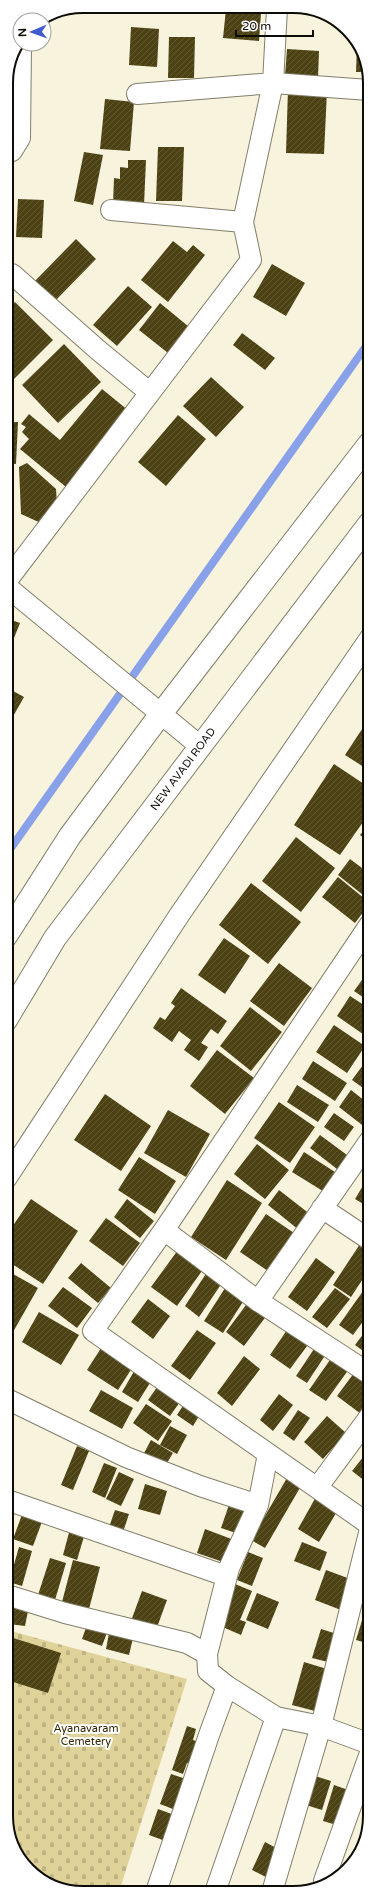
<svg xmlns="http://www.w3.org/2000/svg" width="376" height="1899" font-family="'Varela Round',sans-serif">
  <style>
    .cemetery { fill: url(#cemetery-stones) }
    .lines { fill: none; stroke-linecap: round; stroke-linejoin: round }
    .stream { stroke: #88a1e9; stroke-width: 8 }
    .building { fill: url(#building-hatch) }
    .minor-casing { stroke: #827e6a; stroke-width: 22 }
    .secondary-casing { stroke: #827e6a; stroke-width: 24 }
    .minor { stroke: #fff; stroke-width: 20 }
    .secondary { stroke: #fff; stroke-width: 22 }
    .labels { text-anchor: middle; dominant-baseline: central; stroke-width: 4; stroke-linejoin: round; paint-order: stroke }
    .street-label { font-size: 11px; fill: #0e0c06; stroke: #fff }
    .park-label { font-size: 11px; fill: #332b04; stroke: #fff }
    .rim { fill: none; stroke: #0e0c06; stroke-width: 2 }
  </style>
  <defs>
    <pattern id="cemetery-stones" width="16" height="16" patternUnits="userSpaceOnUse"><rect width="16" height="16" fill="#e0d39a"/><path d="M2 7V4a2 2 0 0 1 4 0v3zM10 15v-3a2 2 0 0 1 4 0v3z" fill="#bfb483"/></pattern>
    <pattern id="building-hatch" width="6" height="6" patternUnits="userSpaceOnUse"><rect width="6" height="6" fill="#4c4213"/><path d="M-1 1l2-2M0 6l6-6M5 7l2-2" fill="none" stroke="#615933"/></pattern>
  </defs>
  <rect width="100%" height="100%" fill="#f8f3dd"/>
  <!-- cemetery -->
  <path class="cemetery" d="M7,1630l180,49 -68,213 -51,-1 -43,-24 -18,-41z"/>
  <g class="lines">
    <!-- stream -->
    <path class="stream" d="M6,855l363,-513"/>
  </g>
  <!-- building -->
  <path class="building" d="M226,9l35,4 -2,28 -36,-3z
    M131,27l28,2 -2,38 -28,-2z
    M169,37h26l-1,41h-26z
    M357,45l12,27h-13z
    M287,49l32,2 -1,27 -33,-2z
    M11,68l-2,17h-3v-7z
    M288,89l39,2 -3,63 -38,-1z
    M105,99l29,3 -4,49 -30,-2z
    M158,147h26l-2,54h-26z
    M84,152l19,3 -10,50 -19,-4z
    M128,160h18l-2,45 -31,-1 1,-26 6,1v-12l8,1z
    M369,162v16l-7,-7z
    M18,199l26,1 -2,38 -26,-1z
    M76,239l20,20 -40,41 -21,-19z
    M173,241l14,11 6,-7 12,10 -37,47 -27,-22z
    M272,264l33,19 -19,33 -33,-19z
    M128,286l24,21 -35,39 -24,-21z
    M15,302l38,38 -42,42 -5,-5 3,-69z
    M160,303l34,28 -21,26 -34,-27z
    M242,333l33,25 -10,12 -32,-25z
    M64,344l37,38 -43,41 -36,-38z
    M211,377l33,30 -28,30 -33,-31z
    M102,389l27,22 -63,76 -46,-38 9,-10 -7,-7 4,-5 -5,-3 8,-10 31,26z
    M6,399h7v21h-7z
    M178,415l28,24 -40,47 -28,-24z
    M6,422h12l-2,42 -10,-1z
    M27,463l29,26 1,15 -14,20 -22,-10 -2,-47z
    M6,618l14,5 -14,35z
    M6,687l18,10 -18,32z
    M368,720h2v51l-25,-16z
    M334,764l36,24v24l-30,43 -46,-30z
    M370,823v19l-10,-7z
    M296,837l39,31 -34,44 -39,-31z
    M350,859l20,15 -2,25 -30,-24z
    M338,877l32,26 -15,20 -33,-26z
    M251,883l50,39 -33,42 -49,-39z
    M224,938l26,18 -25,38 -27,-19z
    M279,963l33,25 -28,38 -34,-25z
    M367,973l3,2v27l-16,-11z
    M181,988l46,33 -9,13 -7,-5 -10,14 7,4 -9,14 -15,-11 7,-10 -12,-9 -7,11 -19,-14 7,-11 5,3 10,-14 -4,-3z
    M350,996l20,13v30l-33,-23z
    M250,1007l32,25 -31,39 -31,-25z
    M334,1025l31,21 -18,27 -31,-21z
    M217,1050l37,28 -29,36 -35,-28z
    M313,1061l34,22 -12,18 -33,-22z
    M363,1065l7,6v22l-18,-13z
    M297,1085l32,20 -11,17 -31,-20z
    M351,1090l19,15v18l-4,5 -27,-21z
    M105,1094l46,32 -30,45 -47,-31z
    M279,1102l36,25 -25,36 -36,-25z
    M168,1110l42,24 -24,43 -42,-24z
    M334,1113l20,14 -10,14 -20,-14z
    M320,1135l27,20 -10,14 -27,-21z
    M257,1144l32,26 -24,29 -31,-25z
    M304,1152l34,22 -12,19 -34,-21z
    M139,1157l37,24 -21,33 -37,-24z
    M370,1174v34l-15,-9z
    M227,1180l35,23 -36,57 -35,-23z
    M279,1190l32,25 -12,15 -31,-25z
    M31,1199l47,32 -35,53 -37,-24v-24z
    M127,1199l27,22 -14,17 -26,-21z
    M266,1214l31,21 -26,38 -31,-21z
    M106,1218l34,25 -17,23 -34,-25z
    M362,1241l8,5v22l-19,29 -18,-12z
    M178,1250l26,18 -27,38 -26,-19z
    M316,1258l19,14 -28,39 -19,-14z
    M81,1263l30,25 -13,15 -30,-25z
    M209,1269l15,11 -25,37 -14,-11z
    M6,1270l32,18 -25,44 -7,-4z
    M227,1285l19,12 -23,36 -19,-12z
    M63,1287l29,21 -15,20 -29,-22z
    M335,1288l15,11 -23,29 -15,-11z
    M363,1291l7,6v15l-17,23 -14,-10z
    M148,1299l22,17 -17,23 -22,-17z
    M249,1301l18,14 -23,31 -18,-14z
    M39,1312l40,23 -18,30 -39,-23z
    M370,1325v31l-15,-11z
    M289,1327l21,15 -20,27 -20,-14z
    M197,1330l19,13 -26,37 -19,-14z
    M103,1345l31,20 -16,25 -31,-20z
    M316,1346l10,8 -19,29 -11,-7z
    M244,1356l16,13 -28,37 -15,-13z
    M332,1357l17,12 -23,32 -17,-11z
    M136,1368l17,10 -15,24 -16,-10z
    M354,1373l16,12v17l-9,12 -24,-18z
    M160,1383l22,16 -12,17 -22,-16z
    M101,1390l32,18 -11,21 -33,-18z
    M279,1394l14,11 -20,26 -13,-11z
    M186,1401l16,10 -9,15 -16,-11z
    M146,1404l26,17 -14,20 -25,-18z
    M298,1410l12,8 -16,23 -11,-8z
    M327,1416l19,17 -23,26 -19,-17z
    M170,1426l17,9 -10,19 -17,-9z
    M151,1440l22,13 -9,15 -21,-13z
    M77,1446l12,5 -16,39 -12,-5z
    M364,1456l6,5v24l-18,-14z
    M104,1463l13,5 -12,30 -13,-6z
    M119,1472l15,7 -13,27 -15,-7z
    M287,1478l14,8 -36,62 -14,-8z
    M145,1484l22,7 -7,24 -22,-6z
    M317,1495l22,13 -20,34 -21,-13z
    M230,1502l20,7 -8,26 -21,-7z
    M115,1510l14,4 -8,24 -14,-5z
    M23,1512l20,7 -10,27 -20,-7z
    M70,1529l15,4 -8,27 -14,-5z
    M205,1529l29,11 -8,23 -29,-10z
    M302,1542l25,10 -7,19 -26,-10z
    M19,1547l13,4 -10,35 -13,-4z
    M248,1552l15,6 -11,28 -15,-6z
    M50,1558l16,5 -11,37 -17,-5z
    M73,1560l27,7 -11,42 -27,-7z
    M326,1570l27,10 -12,30 -26,-10z
    M235,1584l17,7 -12,29 6,2 -5,13 -23,-10z
    M142,1591l25,9 -11,30 -25,-9z
    M257,1593l22,9 -11,27 -22,-9z
    M370,1594v50l-14,-4z
    M12,1604l17,2 -4,20 -16,-2z
    M88,1622l20,8 -6,16 -20,-7z
    M110,1628l24,6 -5,21 -23,-6z
    M321,1629l16,5 -9,28 -16,-4z
    M7,1636l54,17 -13,40 -41,-13z
    M304,1662l23,7 -12,42 -23,-6z
    M187,1726l9,3 -3,11 8,3 -8,22 -6,-2 -4,11 -11,-4z
    M171,1774l18,6 -11,31 -18,-7z
    M315,1776l16,5 -9,29 -16,-5z
    M334,1785l17,6 -11,35 -17,-5z
    M158,1809l19,7 -9,26 -19,-7z
    M265,1842l15,8 -12,28 -16,-8z
    M223,1884l21,8h-23z"/>
  <g class="lines">
    <defs>
      <path id="minor" d="M137,94l136,-11 96,7
        M6,153l6,-2 8,-13 1,-93
        M111,210l132,12
        M6,275l6,-1 86,76 51,42
        M6,582l245,-322 -8,-38 30,-139 4,-75
        M6,586l194,160
        M370,924l-206,306 -71,101 277,194
        M6,1179l174,-265 190,-276
        M322,1208l48,32
        M164,1230l94,71 112,73
        M258,1301l112,-161
        M7,1399l119,58 74,29 58,19
        M317,1488l53,-72
        M7,1500l219,76
        M7,1595l58,18 122,30 20,11 1,17 19,15 49,31 45,9 49,18
        M207,1654l22,-86 29,-63 10,-51
        M324,1881l46,-128
        M156,1892l53,-157 18,-49
        M215,1892l61,-175
        M272,1892l49,-166 49,-197"/>
      <path id="secondary" d="M6,936l64,-100 90,-121 209,-271
        M6,1020l49,-82 314,-414"/>
    </defs>
    <!-- minor casing -->
    <use href="#minor" class="minor-casing"/>
    <!-- secondary casing -->
    <use href="#secondary" class="secondary-casing"/>
    <!-- minor -->
    <use href="#minor" class="minor"/>
    <!-- secondary -->
    <use href="#secondary" class="secondary"/>
  </g>
  <g class="labels">
    <!-- street labels -->
    <g class="street-label">
      <text transform="translate(183 769) rotate(-53)">NEW AVADI ROAD</text>
    </g>
    <!-- park labels -->
    <g class="park-label">
      <text x="86" y="1728">Ayanavaram<tspan x="86" dy="13">Cemetery</tspan></text>
    </g>
  </g>
  <!-- crop -->
  <path d="M0 0H376V1899H0ZM83 13H293A70 70 0 0 1 363 83V1816A70 70 0 0 1 293 1886H83A70 70 0 0 1 13 1816V83A70 70 0 0 1 83 13Z" fill="#fff" fill-rule="evenodd"/>
  <path class="rim" d="M83 13H293A70 70 0 0 1 363 83V1816A70 70 0 0 1 293 1886H83A70 70 0 0 1 13 1816V83A70 70 0 0 1 83 13Z"/>
  <!-- north arrow -->
  <g transform="translate(32 32) rotate(268)"><circle r="19" fill="#ffffff" stroke="#9f9e9b"/>
  <path d="M0-3L7 15L0 10L-7 15Z" fill="#3f5cce"/>
  <text y="-6" font-size="11" font-weight="bold" text-anchor="middle" fill="#0e0c06">N</text>
  </g>
  <!-- scale -->
  <path d="M236 30v6h77v-6" fill="none" stroke="#0e0c06" stroke-width="2"/>
  <text x="242" y="30" font-size="12" fill="#0e0c06" stroke="#ffffff" stroke-width="3" paint-order="stroke">20 m</text>
</svg>
